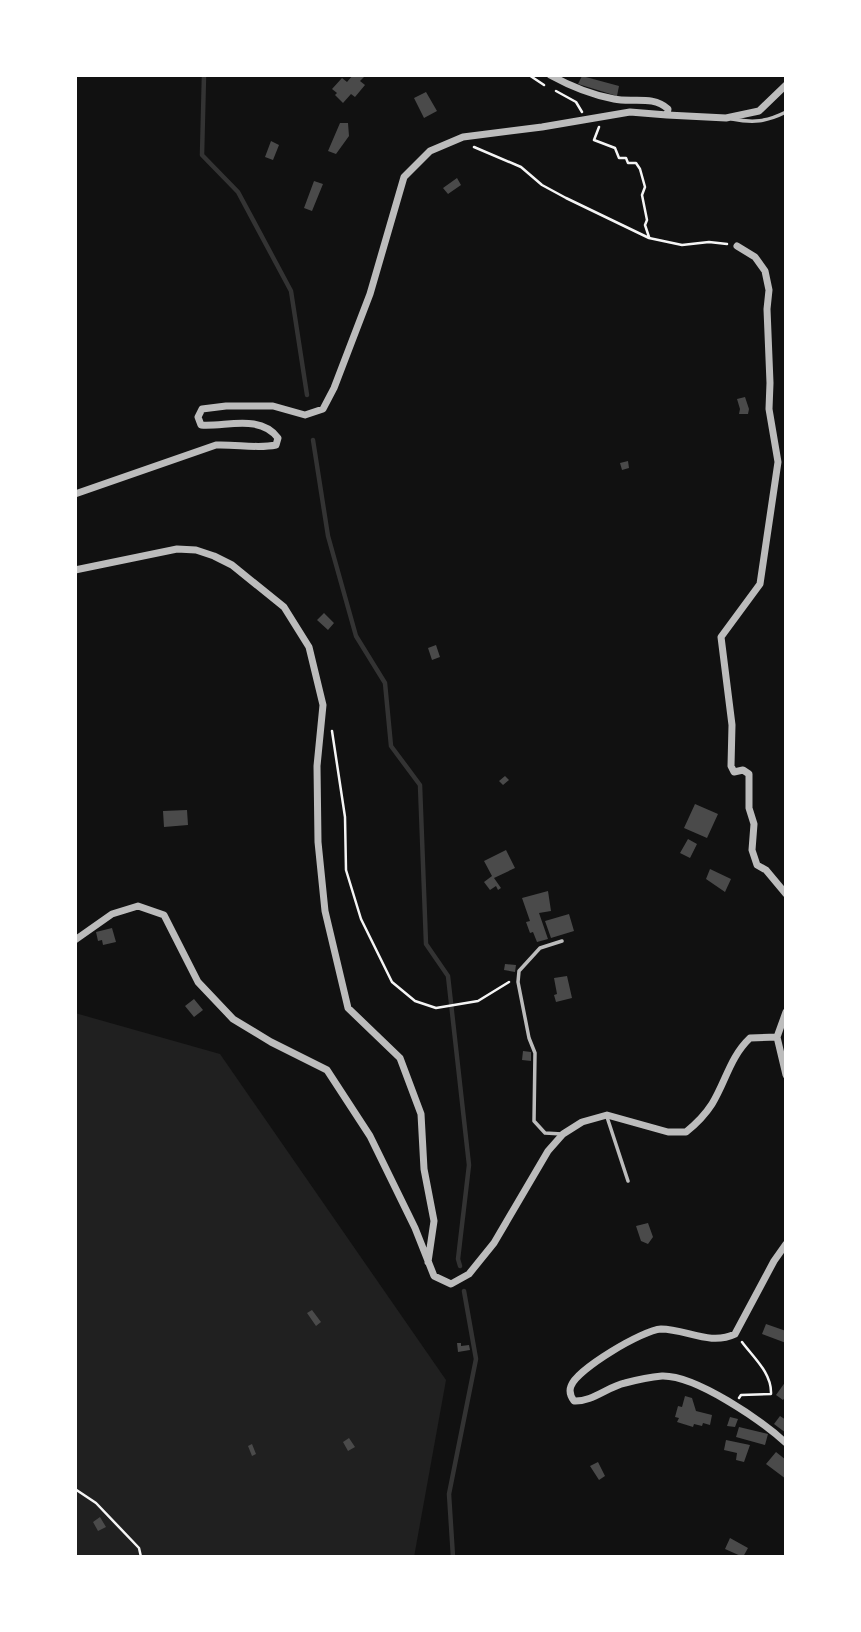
<svg xmlns="http://www.w3.org/2000/svg" width="861" height="1632" font-family="'Open Sans',sans-serif">
  <style>
    .green { fill: #202020 }
    .lines { fill: none; stroke-linecap: round; stroke-linejoin: round }
    .stream { stroke: #333; stroke-width: 4.5 }
    .building { fill: #4a4a4a }
    .path { stroke: #f5f5f5; stroke-width: 2.5 }
    .service { stroke: #bcbcbc; stroke-width: 3.5 }
    .minor { stroke: #bcbcbc; stroke-width: 7 }
  </style>
  <rect width="100%" height="100%" fill="#111"/>
  <!-- green -->
  <path class="green" d="M75,1013l145,41 226,326 -32,177h-339z"/>
  <g class="lines">
    <!-- stream -->
    <path class="stream" d="M204,75l-2,80 36,37 53,99 16,104
      M313,440l15,96 28,100 29,47 6,63 29,39 6,159 22,32 21,189 -11,94 2,7
      M453,1557l-4,-63 27,-135 -12,-68"/>
  </g>
  <!-- building -->
  <path class="building" d="M353,75h9l2,2 -4,4 5,4 -10,12 -4,-3 -8,9 -8,-8 2,-2 -5,-4 10,-11 5,4z
    M582,76l37,10 -2,10 -39,-12z
    M426,92l11,19 -13,7 -10,-20z
    M340,123h8l1,13 -13,18 -8,-3z
    M271,141l8,4 -6,15 -8,-3z
    M457,178l4,7 -13,9 -5,-6z
    M314,181l9,3 -11,27 -8,-3z
    M745,397l4,12 -1,5h-9l1,-5 -3,-10z
    M628,461l1,7 -7,2 -2,-7z
    M324,613l10,10 -6,7 -11,-10z
    M436,645l4,12 -8,3 -4,-12z
    M505,776l4,4 -6,5 -4,-4z
    M695,804l23,10 -11,24 -23,-10z
    M187,810l1,15 -24,2 -1,-16z
    M688,839l9,5 -7,14 -10,-5z
    M506,850l9,18 -21,10 7,10 -3,2 -2,-4 -6,4 -6,-8 8,-6 -8,-15z
    M710,869l21,10 -6,13 -19,-13z
    M548,891l3,20 -12,2 9,26 -11,3 -4,-10 -3,1 -4,-11 4,-1 -8,-23z
    M569,914l5,17 -23,7 -6,-17z
    M112,928l4,14 -13,3 -1,-5 -4,1 -2,-9z
    M505,964l11,1 -1,7 -11,-2z
    M567,976l5,22 -16,4 -2,-7 3,-1 -3,-16z
    M194,999l9,11 -9,7 -9,-11z
    M523,1051l8,1v9l-9,-1z
    M648,1223l5,14 -5,7 -7,-3 -5,-15z
    M312,1310l9,12 -5,4 -9,-13z
    M766,1324l20,7v12l-24,-9z
    M457,1343h4v3l8,-1 1,5 -12,2z
    M786,1381v15l-3,4 -7,-5z
    M685,1396l7,2 4,13 16,4 -2,10 -7,-2 -1,3 -8,-2 -1,3 -16,-5 2,-4 -4,-1 3,-11 4,1z
    M780,1416l6,4v13l-12,-9z
    M730,1417l8,2 -3,8 -8,-1z
    M739,1427l29,7 -3,11 -29,-8z
    M349,1438l6,9 -7,4 -5,-9z
    M726,1440l24,5 -6,17 -8,-2 1,-7 -13,-3z
    M252,1444l4,10 -4,2 -4,-10z
    M776,1452l10,8v19l-20,-15z
    M598,1462l7,14 -6,4 -9,-14z
    M100,1517l6,10 -8,4 -5,-9z
    M730,1538l18,10 -5,9 -18,-8z"/>
  <g class="lines">
    <!-- path -->
    <path class="path" d="M529,75l15,10
      M556,91l20,11 6,10
      M599,127l-5,13 21,8 4,10h7l2,5h8l4,6 5,18 -3,8 5,25 -2,5 4,12
      M474,147l47,20 21,18 24,13 83,40 33,7 27,-3 18,2
      M332,731l13,86 1,53 15,49 31,63 23,19 21,7 42,-7 31,-19
      M739,1398l2,-3 30,-1c1,-21 -18,-37 -29,-52
      M75,1489l21,14 43,45 2,9"/>
    <!-- service -->
    <path class="service" d="M732,119c21,4 34,3 54,-7
      M562,941l-22,7 -21,23 -1,11 11,56 6,15 -1,68 11,12 17,1
      M607,1117l21,64"/>
    <!-- minor -->
    <path class="minor" d="M667,115l59,3 33,-7 27,-26
      M737,246l18,11 10,14 4,19 -2,19 3,74 -1,26 9,53 -18,122 -39,53 11,88 -1,41 3,6 9,-2 6,4v34l5,16 -2,26 5,15 9,5 20,24
      M75,494l141,-49c20,-1 41,4 60,0l2,-7c-18,-24 -52,-11 -77,-13l-3,-8 4,-8 24,-3h47l32,9 18,-6 11,-21 36,-94 34,-117 26,-26 33,-14 79,-10 88,-15 37,3 1,-6c-15,-14 -36,-6 -54,-10 -22,-4 -44,-13 -64,-24
      M75,570l102,-21 19,1 18,6 18,9 52,42 25,40 14,58 -6,61 1,76 7,69 23,97 52,50 21,56 3,55 10,52 -6,41
      M75,940l37,-26 26,-8 26,9 34,67 35,37 38,23 56,28 43,66 45,92 19,48 17,8 18,-10 25,-31 54,-92 15,-17 19,-12 25,-7 61,17h18c10,-8 19,-17 26,-28 14,-23 18,-47 38,-66l27,-1 9,38
      M777,1037l9,-25
      M786,1244l-12,17 -39,73c-25,12 -49,-5 -74,-5 -18,1 -84,40 -90,57 -2,5 0,11 3,15 18,1 33,-14 51,-18 11,-3 25,-6 37,-7 34,-1 100,45 124,67"/>
  </g>
  <!-- border -->
  <rect width="861" height="1632" fill="none" stroke="#ffffff" stroke-width="154"/>
</svg>
